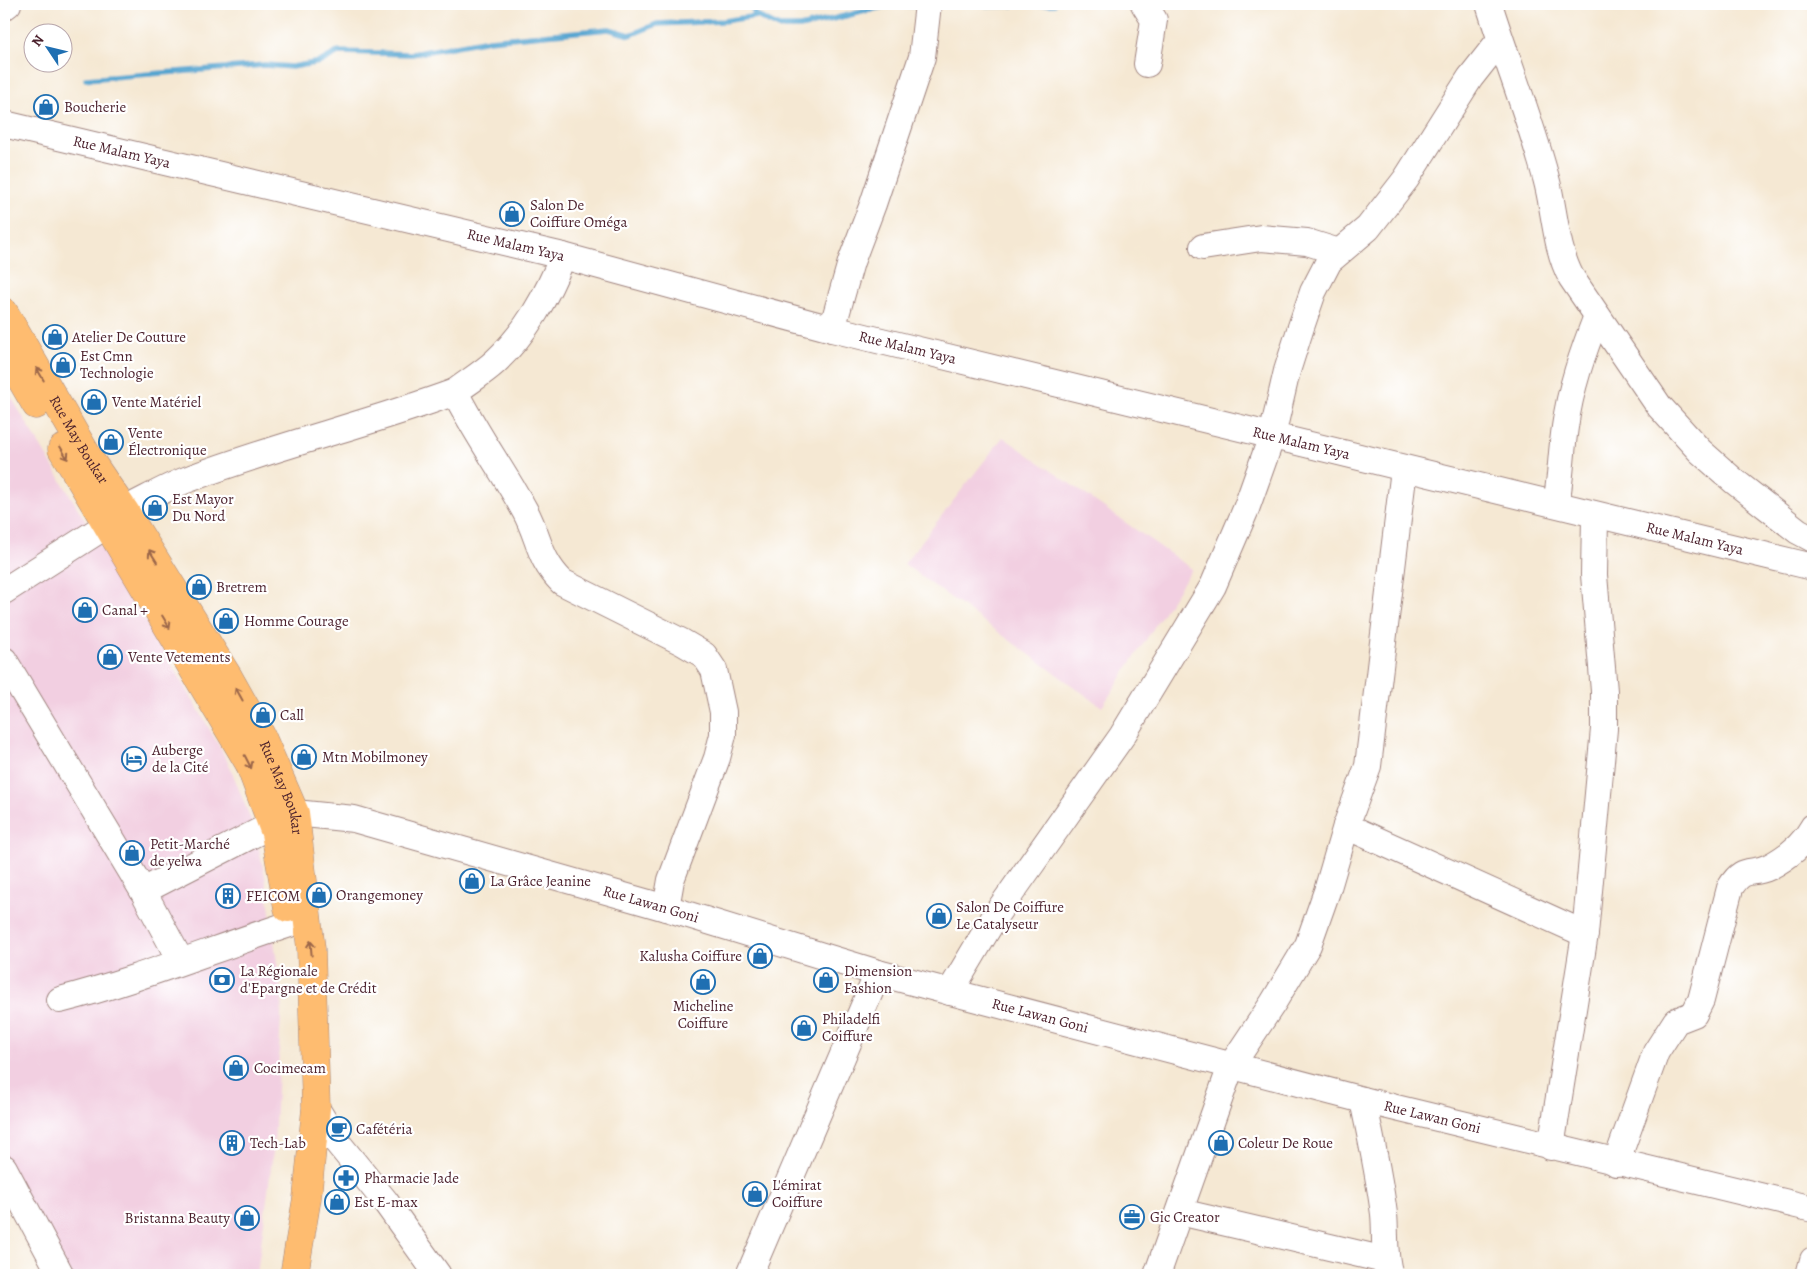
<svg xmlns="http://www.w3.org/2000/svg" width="1817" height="1279" font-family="Alegreya,serif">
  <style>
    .built { fill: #f2cfe1 }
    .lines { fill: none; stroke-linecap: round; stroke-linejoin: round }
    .stream { stroke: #56a5d0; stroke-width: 5.5 }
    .minor-casing { stroke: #a0847f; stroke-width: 28 }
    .major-casing { stroke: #a0847f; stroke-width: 29 }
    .minor { stroke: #fff; stroke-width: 26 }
    .major { stroke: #febc70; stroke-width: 28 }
    .oneway { stroke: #9b664a }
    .labels { text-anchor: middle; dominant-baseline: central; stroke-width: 4.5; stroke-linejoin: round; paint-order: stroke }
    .poi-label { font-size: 15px; fill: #4a1f2b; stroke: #fff; text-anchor: start }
    .street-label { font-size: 15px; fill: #4a1f2b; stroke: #fff }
  </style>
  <rect width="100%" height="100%" fill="#fff"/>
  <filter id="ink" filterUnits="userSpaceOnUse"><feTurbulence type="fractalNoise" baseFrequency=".02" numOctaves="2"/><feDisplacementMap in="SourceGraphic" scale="10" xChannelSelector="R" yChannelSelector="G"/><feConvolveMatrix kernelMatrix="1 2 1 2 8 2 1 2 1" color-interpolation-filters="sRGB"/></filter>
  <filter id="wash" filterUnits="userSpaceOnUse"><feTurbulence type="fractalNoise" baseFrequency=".0096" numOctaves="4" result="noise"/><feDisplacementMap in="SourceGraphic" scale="20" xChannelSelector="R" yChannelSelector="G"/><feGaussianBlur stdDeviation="1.12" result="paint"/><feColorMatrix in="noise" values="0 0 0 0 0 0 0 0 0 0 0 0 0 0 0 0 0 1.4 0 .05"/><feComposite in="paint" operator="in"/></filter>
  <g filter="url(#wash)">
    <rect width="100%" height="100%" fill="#f5e8d3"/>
    <!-- built -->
    <path class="built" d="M4,385l196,327 29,52 26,66 10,46 17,122 -8,147 -17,130h-200l-53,-94z
      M1003,437l189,132 -90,138 -198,-143z"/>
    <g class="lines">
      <!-- stream -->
      <path class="stream" d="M749,4l8,12
        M978,4l12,2 64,-2
        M86,79l179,-14 27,2 28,-5 18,-10 74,2 77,-14 120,-11 21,6 27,-11 66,-3 34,-5 22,11h21l90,-22 32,1"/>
    </g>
  </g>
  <g filter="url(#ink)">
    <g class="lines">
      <defs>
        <g id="minor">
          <path d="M1144,4l10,16 -7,44"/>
          <path d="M1489,4c18,58 41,114 57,174 9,32 9,69 25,99l88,129 41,45 34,30 64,50 15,8"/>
          <path d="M4,7l4,-3"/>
          <path id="s1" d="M4,124l559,132 269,73 981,238"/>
          <path d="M1203,247l58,-9 46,4 32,10"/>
          <path d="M563,256c-16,40 -36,76 -68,106 -12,11 -27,20 -40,30 21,42 48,79 70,119 15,28 13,47 37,71l120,60 22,13 10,15 9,42v23l-6,23 -46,122 -5,28"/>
          <path d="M832,329l19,-67 22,-58 49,-147 6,-53"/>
          <path d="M1556,504c5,-26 5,-51 9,-77 5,-38 18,-75 32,-111"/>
          <path d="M124,510c21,-10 41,-22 62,-30 88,-34 180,-55 269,-88"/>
          <path d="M4,591l103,-66"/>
          <path d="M4,660l139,231 37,69"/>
          <path d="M1346,826l239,108"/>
          <path id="s2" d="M143,891l152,-78 59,6 312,89 212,65 485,127 450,109"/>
          <path d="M950,992l47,-79 125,-177 91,-150 33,-77 26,-73 15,-65 14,-44 12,-35 16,-31 39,-33 38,-49 64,-101 30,-38"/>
          <path d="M60,1000c78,-20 153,-51 230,-76"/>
          <path d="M1363,1100c8,38 16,75 21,114 2,21 -1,40 6,61"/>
          <path d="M316,1108l21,34 48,59 53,74"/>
          <path d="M1551,1147l34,-213 19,-205v-38l-10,-116 1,-59"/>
          <path d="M1616,1163l40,-111 20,-31 18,-7 7,-14 29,-112c14,-23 20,-12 39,-21 17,-9 35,-23 44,-40"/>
          <path d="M4,1168l57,107"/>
          <path d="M1180,1212l205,48"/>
          <path d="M749,1275l129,-302"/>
          <path d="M1157,1275l74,-209 42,-63 35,-58 19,-54 19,-65 22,-60 36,-297"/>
          <path d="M1809,1275l4,-15"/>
        </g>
        <g id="major">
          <path id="s3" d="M4,312l86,148 34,50 105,168 32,57 34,78 16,136 5,159 -9,90 -13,77"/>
          <path d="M4,350l32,55"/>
          <path d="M62,449l187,314 26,70 13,75"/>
        </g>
      </defs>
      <!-- minor casing -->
      <use href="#minor" class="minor-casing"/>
      <!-- major casing -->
      <use href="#major" class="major-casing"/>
      <!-- minor -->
      <use href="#minor" class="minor"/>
      <!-- major -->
      <use href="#major" class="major"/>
    </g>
    <!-- one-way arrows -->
    <defs><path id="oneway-shaft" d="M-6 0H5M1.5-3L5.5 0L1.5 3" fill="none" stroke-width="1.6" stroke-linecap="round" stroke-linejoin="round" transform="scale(1.25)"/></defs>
    <g class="oneway">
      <use href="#oneway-shaft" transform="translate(40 374) rotate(-120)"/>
      <use href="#oneway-shaft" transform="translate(64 453) rotate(59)"/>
      <use href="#oneway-shaft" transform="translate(153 556) rotate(-122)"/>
      <use href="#oneway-shaft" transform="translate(166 622) rotate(59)"/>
      <use href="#oneway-shaft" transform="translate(239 694) rotate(-119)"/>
      <use href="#oneway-shaft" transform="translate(248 762) rotate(63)"/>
      <use href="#oneway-shaft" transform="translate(311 948) rotate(-95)"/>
    </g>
  </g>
  <!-- icons -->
  <defs>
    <symbol id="shop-ring" viewBox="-11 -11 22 22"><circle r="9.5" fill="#fff" stroke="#1f6fb2" stroke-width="1.5"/><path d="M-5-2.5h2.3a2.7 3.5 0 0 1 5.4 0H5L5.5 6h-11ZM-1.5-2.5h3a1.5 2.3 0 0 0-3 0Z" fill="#1f6fb2"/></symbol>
    <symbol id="hotel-ring" viewBox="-11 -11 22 22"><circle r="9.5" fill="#fff" stroke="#1f6fb2" stroke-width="1.5"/><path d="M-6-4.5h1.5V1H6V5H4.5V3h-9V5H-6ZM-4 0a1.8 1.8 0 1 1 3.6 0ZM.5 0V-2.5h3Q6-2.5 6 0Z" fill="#1f6fb2"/></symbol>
    <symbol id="building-ring" viewBox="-11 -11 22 22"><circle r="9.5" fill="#fff" stroke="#1f6fb2" stroke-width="1.5"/><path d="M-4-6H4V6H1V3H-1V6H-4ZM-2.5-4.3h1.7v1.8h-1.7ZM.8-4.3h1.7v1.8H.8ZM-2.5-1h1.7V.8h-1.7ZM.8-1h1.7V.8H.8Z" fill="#1f6fb2"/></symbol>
    <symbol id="bank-ring" viewBox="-11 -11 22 22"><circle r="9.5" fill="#fff" stroke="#1f6fb2" stroke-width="1.5"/><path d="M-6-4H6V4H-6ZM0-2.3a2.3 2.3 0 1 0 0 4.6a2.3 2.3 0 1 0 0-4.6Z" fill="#1f6fb2"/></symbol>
    <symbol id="cafe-ring" viewBox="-11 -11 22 22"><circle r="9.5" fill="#fff" stroke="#1f6fb2" stroke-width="1.5"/><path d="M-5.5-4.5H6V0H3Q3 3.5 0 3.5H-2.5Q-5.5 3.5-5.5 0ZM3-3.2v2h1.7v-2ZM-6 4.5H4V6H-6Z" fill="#1f6fb2"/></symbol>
    <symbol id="pharmacy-ring" viewBox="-11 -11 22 22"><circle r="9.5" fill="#fff" stroke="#1f6fb2" stroke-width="1.5"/><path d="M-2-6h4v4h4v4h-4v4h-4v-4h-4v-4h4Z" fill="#1f6fb2"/></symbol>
    <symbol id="office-ring" viewBox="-11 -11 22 22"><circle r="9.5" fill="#fff" stroke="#1f6fb2" stroke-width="1.5"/><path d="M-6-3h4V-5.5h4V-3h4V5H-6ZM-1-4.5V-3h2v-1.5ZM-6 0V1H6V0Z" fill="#1f6fb2"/></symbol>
  </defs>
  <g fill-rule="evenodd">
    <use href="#shop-ring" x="32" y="93" width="28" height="28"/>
    <use href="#shop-ring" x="498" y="200" width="28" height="28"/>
    <use href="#shop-ring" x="41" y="323" width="28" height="28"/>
    <use href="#shop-ring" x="49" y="351" width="28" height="28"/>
    <use href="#shop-ring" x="80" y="388" width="28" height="28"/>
    <use href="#shop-ring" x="97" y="428" width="28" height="28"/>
    <use href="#shop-ring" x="141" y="494" width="28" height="28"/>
    <use href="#shop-ring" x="185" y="573" width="28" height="28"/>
    <use href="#shop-ring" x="71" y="596" width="28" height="28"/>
    <use href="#shop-ring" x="212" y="607" width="28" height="28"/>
    <use href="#shop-ring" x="96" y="643" width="28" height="28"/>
    <use href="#shop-ring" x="249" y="701" width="28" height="28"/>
    <use href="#shop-ring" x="290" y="743" width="28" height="28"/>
    <use href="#hotel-ring" x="120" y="745" width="28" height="28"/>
    <use href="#shop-ring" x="118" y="839" width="28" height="28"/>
    <use href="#shop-ring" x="458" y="867" width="28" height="28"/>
    <use href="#shop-ring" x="305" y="881" width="28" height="28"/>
    <use href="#building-ring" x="214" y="882" width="28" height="28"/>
    <use href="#shop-ring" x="925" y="902" width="28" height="28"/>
    <use href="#shop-ring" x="746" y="942" width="28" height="28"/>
    <use href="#bank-ring" x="208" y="966" width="28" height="28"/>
    <use href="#shop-ring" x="812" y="966" width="28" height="28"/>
    <use href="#shop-ring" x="689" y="968" width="28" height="28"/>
    <use href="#shop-ring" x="790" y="1014" width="28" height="28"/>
    <use href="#shop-ring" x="222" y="1054" width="28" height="28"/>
    <use href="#cafe-ring" x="325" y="1115" width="28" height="28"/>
    <use href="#building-ring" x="218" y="1129" width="28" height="28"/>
    <use href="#shop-ring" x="1207" y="1129" width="28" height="28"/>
    <use href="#pharmacy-ring" x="332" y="1164" width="28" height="28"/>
    <use href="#shop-ring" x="741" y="1180" width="28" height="28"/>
    <use href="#shop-ring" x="323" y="1188" width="28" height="28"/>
    <use href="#office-ring" x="1118" y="1203" width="28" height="28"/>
    <use href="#shop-ring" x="233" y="1204" width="28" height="28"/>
  </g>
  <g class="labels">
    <!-- poi labels -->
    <g class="poi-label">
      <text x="64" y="107">Boucherie</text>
      <text x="530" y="205">Salon De<tspan x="530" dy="17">Coiffure Oméga</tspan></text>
      <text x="72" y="337">Atelier De Couture</text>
      <text x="80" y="356">Est Cmn<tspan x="80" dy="17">Technologie</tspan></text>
      <text x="112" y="402">Vente Matériel</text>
      <text x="128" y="433">Vente<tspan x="128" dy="17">Électronique</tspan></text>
      <text x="172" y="499">Est Mayor<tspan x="172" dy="17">Du Nord</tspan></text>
      <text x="216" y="587">Bretrem</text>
      <text x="102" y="610">Canal +</text>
      <text x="244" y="621">Homme Courage</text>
      <text x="128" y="657">Vente Vetements</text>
      <text x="280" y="715">Call</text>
      <text x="152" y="750">Auberge<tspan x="152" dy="17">de la Cité</tspan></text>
      <text x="322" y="757">Mtn Mobilmoney</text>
      <text x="150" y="844">Petit-Marché<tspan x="150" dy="17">de yelwa</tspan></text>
      <text x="490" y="881">La Grâce Jeanine</text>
      <text x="336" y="895">Orangemoney</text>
      <text x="246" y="896">FEICOM</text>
      <text x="956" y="907">Salon De Coiffure<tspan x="956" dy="17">Le Catalyseur</tspan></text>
      <text x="742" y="956" text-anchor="end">Kalusha Coiffure</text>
      <text x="240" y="971">La Régionale<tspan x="240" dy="17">d'Epargne et de Crédit</tspan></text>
      <text x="844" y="971">Dimension<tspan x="844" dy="17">Fashion</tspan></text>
      <text x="703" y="1006" text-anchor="middle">Micheline<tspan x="703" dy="17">Coiffure</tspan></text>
      <text x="822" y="1019">Philadelfi<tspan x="822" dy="17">Coiffure</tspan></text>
      <text x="254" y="1068">Cocimecam</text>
      <text x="356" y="1129">Cafétéria</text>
      <text x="250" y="1143">Tech-Lab</text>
      <text x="1238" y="1143">Coleur De Roue</text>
      <text x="364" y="1178">Pharmacie Jade</text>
      <text x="772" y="1185">L'émirat<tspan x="772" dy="17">Coiffure</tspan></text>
      <text x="354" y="1202">Est E-max</text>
      <text x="1150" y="1217">Gic Creator</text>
      <text x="230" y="1218" text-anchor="end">Bristanna Beauty</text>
    </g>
    <!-- street labels -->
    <g class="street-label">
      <text stroke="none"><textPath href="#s1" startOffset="121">Rue Malam Yaya</textPath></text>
      <text stroke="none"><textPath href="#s1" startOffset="526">Rue Malam Yaya</textPath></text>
      <text stroke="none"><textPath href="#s1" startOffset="931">Rue Malam Yaya</textPath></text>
      <text stroke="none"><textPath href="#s3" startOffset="148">Rue May Boukar</textPath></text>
      <text stroke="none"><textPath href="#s1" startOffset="1336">Rue Malam Yaya</textPath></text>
      <text stroke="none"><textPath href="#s1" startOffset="1741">Rue Malam Yaya</textPath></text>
      <text stroke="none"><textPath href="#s3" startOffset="552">Rue May Boukar</textPath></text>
      <text stroke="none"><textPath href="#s2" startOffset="539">Rue Lawan Goni</textPath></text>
      <text stroke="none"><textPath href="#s2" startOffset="944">Rue Lawan Goni</textPath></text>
      <text stroke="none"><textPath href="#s2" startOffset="1349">Rue Lawan Goni</textPath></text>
    </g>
  </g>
  <!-- margin -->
  <rect width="1817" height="1279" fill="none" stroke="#fff" stroke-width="20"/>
  <!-- north arrow -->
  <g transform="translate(48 48) rotate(305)"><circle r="24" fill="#ffffff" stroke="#b7a5aa"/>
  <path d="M0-4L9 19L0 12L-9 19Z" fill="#1f6fb2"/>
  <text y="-8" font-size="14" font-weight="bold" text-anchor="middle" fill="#4a1f2b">N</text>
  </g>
</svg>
